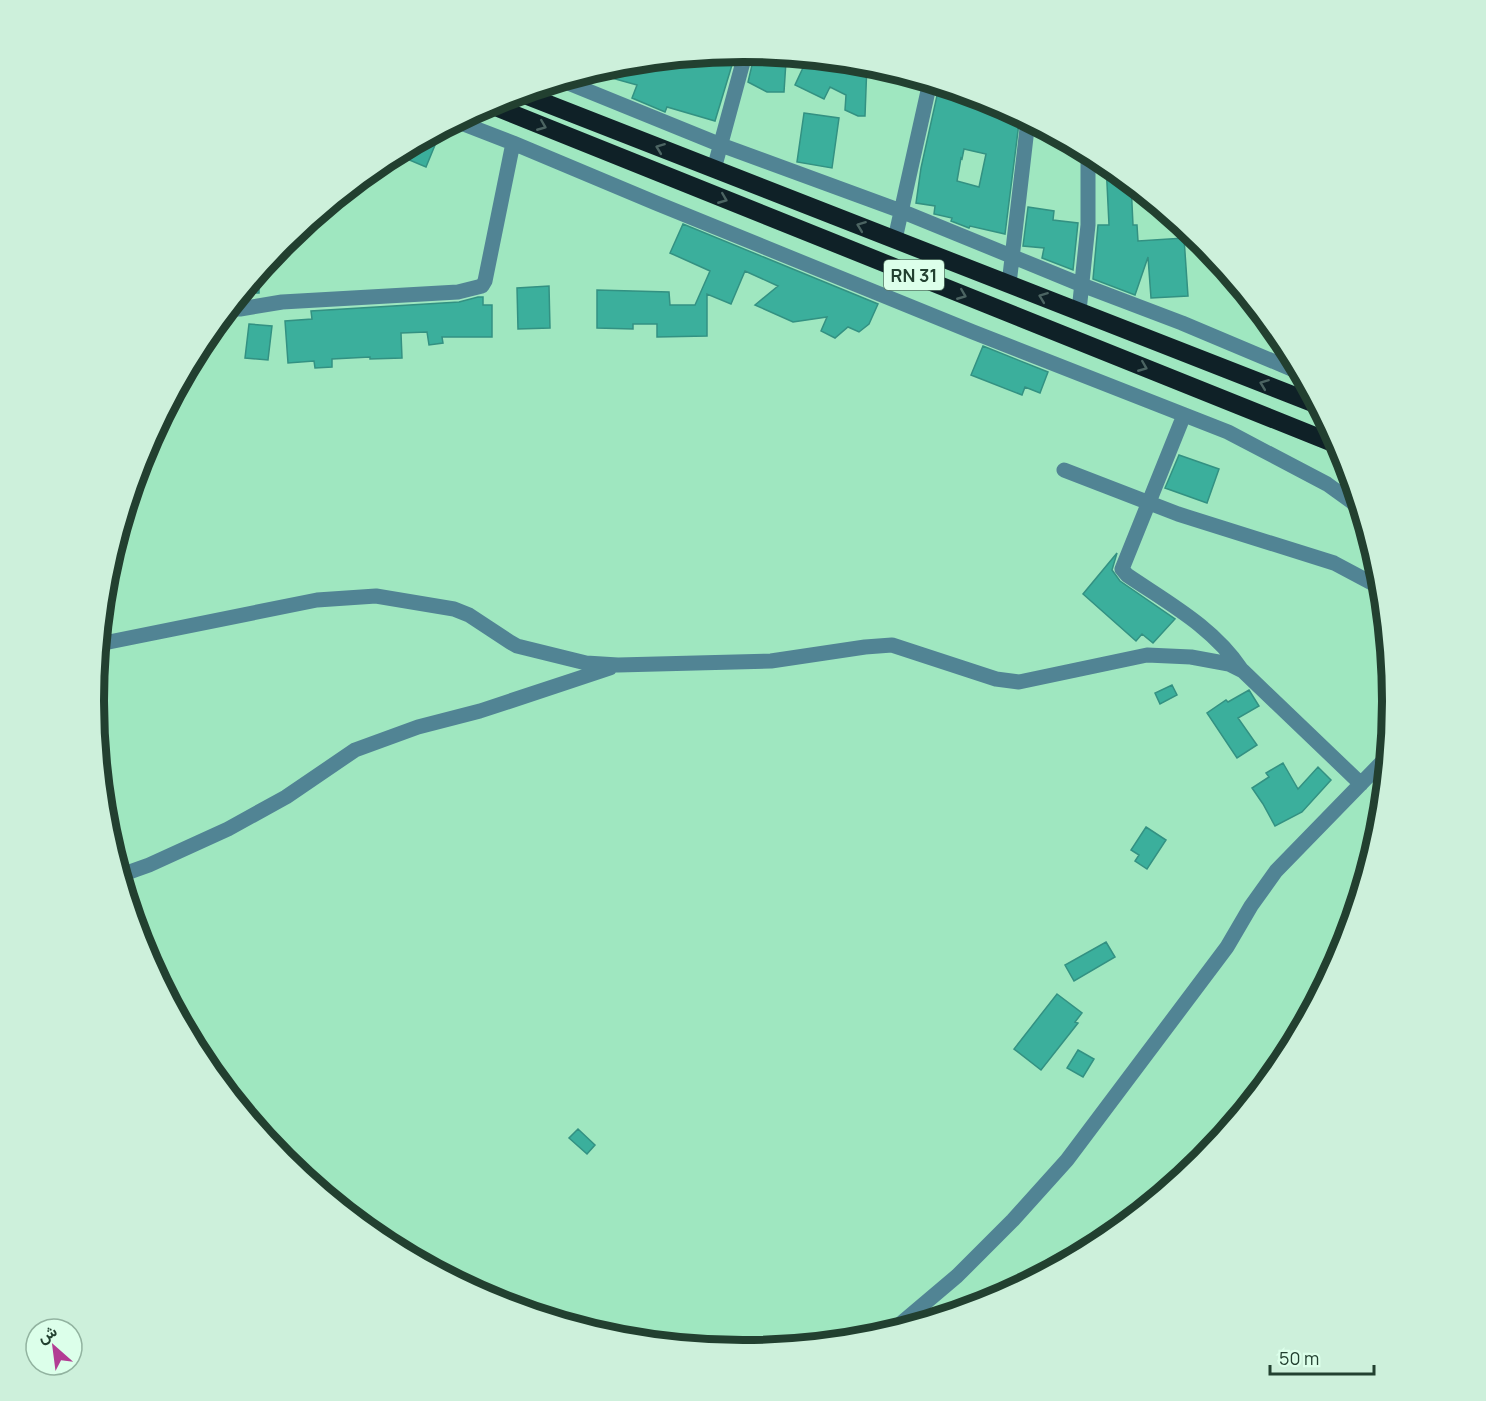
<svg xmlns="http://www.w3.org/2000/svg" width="1486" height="1401" font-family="Manrope,Vazirmatn,sans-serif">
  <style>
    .building { fill: #3baf9c; stroke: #339182; stroke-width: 1.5; fill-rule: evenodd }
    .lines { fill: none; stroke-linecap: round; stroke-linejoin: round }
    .minor { stroke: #518494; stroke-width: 15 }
    .highway { stroke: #0f2127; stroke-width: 18 }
    .oneway { stroke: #4c6462 }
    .labels { text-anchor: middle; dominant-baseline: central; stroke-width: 4.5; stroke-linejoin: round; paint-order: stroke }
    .shield { fill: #dcffea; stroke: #5a7968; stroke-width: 1.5 }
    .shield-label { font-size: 18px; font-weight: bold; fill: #224030 }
    .rim { fill: none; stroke: #224030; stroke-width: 8 }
  </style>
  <rect width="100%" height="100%" fill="#9fe7c0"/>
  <!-- building -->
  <path class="building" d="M755,52l26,3v3l5,3 -2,31h-17l-19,-10z
    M728,53l7,2 -20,66 -48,-14 -2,5 -33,-14 5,-13 -47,-13 27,-9z
    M808,57l59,6 -2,53h-7l-13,-6 1,-15 -16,-8 -6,12 -29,-14z
    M938,91l13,2 -1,5 20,4 -1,2 31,6 1,-5 19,10 -15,119 -35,-8 -1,2 -18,-7 1,-3 -18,-4 1,-8 -19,-3 5,-35zM964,149l22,5 -7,33 -22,-6 4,-23 1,1z
    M804,113l35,5 -7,50 -35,-6z
    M442,128l-16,39 -31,-13z
    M1106,163l25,20 2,42h4l1,16 46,-3 4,58 -37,2 -3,-41 -13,38 -42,-16 5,-54h11z
    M1028,207l26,4 -1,9 25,3 -5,47 -31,-12 2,-10 -21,-2z
    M683,224l195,80 -9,20 -10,8 -11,-5 -13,11 -14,-7 6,-14 -34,5 -38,-17 23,-19 -33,-15 -14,33 -24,-10v42l-50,1v-13h-24v5l-36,-1v-38l72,2 1,13h25l15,-34 -40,-18z
    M259,272v21h-18z
    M549,286l1,42 -32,1 -1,-41z
    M478,297h5v8h9v32h-50l1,6 -14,2 -2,-13 -26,1 1,25 -32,1v-2l-38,2v8l-17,1 -1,-7 -26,2 -3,-42 27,-2 -1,-8 148,-9z
    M249,324l23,2 -4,34 -23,-2z
    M983,346l65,26 -8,21 -15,-6 -3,8 -51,-20z
    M1179,455l40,14 -12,34 -42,-15z
    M1117,553l-5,17 8,11 55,38 -22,24 -11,-9 -6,7 -53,-47z
    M1172,685l5,10 -17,9 -5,-11z
    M1249,690l10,16 -21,12 19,27 -20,13 -30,-45 19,-13 2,2z
    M1283,763l15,26 20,-22 13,13 -29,32 -27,14 -12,-22 -11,-16 17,-11 -3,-4z
    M1146,827l20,13 -19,29 -12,-8 4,-6 -8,-5z
    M1106,942l9,15 -41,24 -9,-16z
    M1057,994l25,19 -7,9 3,1 -37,47 -27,-21z
    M1078,1050l16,9 -11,18 -16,-9z
    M578,1129l17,16 -8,9 -18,-16z"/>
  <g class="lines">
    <!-- minor -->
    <path class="minor" d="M561,80l160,65 180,66 181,74 100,38 119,50
      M456,121l57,22 143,60 317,129 255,100 99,52 25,18 10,11
      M714,169l32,-118
      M895,239l35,-157
      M1009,284l19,-164
      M228,309h12l42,-7 176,-10 24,-6 3,-5 28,-138
      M1079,311l9,-86v-73
      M1184,415l-62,154 5,6c41,28 86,52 114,94
      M1064,470l114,44 156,49 47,25
      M99,644l218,-44 59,-4 78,13 15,6 41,27 7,4 69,17 32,2 153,-4 94,-14 27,-2 104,34 23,3 128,-27 44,2 38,7 14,7 118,113
      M121,875l28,-10 79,-36 58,-32 69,-47 63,-23 62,-16 130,-43
      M892,1331l65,-55 56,-56 54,-60 160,-213 24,-41 25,-35 111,-114"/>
    <!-- highway -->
    <path class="highway" d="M520,93l798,312
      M488,104l852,342"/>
  </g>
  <!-- one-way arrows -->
  <defs><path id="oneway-chevron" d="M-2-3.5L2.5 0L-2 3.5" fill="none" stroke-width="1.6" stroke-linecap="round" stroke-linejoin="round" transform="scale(1.5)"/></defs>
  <g class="oneway">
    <use href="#oneway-chevron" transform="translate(542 126) rotate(22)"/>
    <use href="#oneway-chevron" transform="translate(660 148) rotate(-159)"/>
    <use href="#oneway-chevron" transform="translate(723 199) rotate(22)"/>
    <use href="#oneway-chevron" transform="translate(861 226) rotate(-159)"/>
    <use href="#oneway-chevron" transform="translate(962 295) rotate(22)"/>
    <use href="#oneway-chevron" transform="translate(1043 297) rotate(-159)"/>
    <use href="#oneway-chevron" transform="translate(1143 367) rotate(22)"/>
    <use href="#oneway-chevron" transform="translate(1264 384) rotate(-159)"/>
  </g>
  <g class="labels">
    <!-- shield labels -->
    <rect class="shield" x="884" y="260" width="60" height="30" rx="4.5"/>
    <g class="shield-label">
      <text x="914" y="275">RN 31</text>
    </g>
  </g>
  <!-- crop -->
  <path d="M0 0H1486V1401H0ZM104 701a639 639 0 1 1 1278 0a639 639 0 1 1-1278 0Z" fill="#cdf0db" fill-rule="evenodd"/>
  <path class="rim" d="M104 701a639 639 0 1 1 1278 0a639 639 0 1 1-1278 0Z"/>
  <!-- north arrow -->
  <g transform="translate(54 1347) rotate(332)"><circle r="28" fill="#dcffea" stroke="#92b3a0" stroke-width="1.5"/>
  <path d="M0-4.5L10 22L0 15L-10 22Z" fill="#b23c93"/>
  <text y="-9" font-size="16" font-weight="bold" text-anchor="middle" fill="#224030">ش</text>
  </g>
  <!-- scale -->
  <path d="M1270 1365v9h104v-9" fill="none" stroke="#224030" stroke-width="3"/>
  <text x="1279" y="1365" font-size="18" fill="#224030" stroke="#dcffea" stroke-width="4.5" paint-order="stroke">50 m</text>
</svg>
